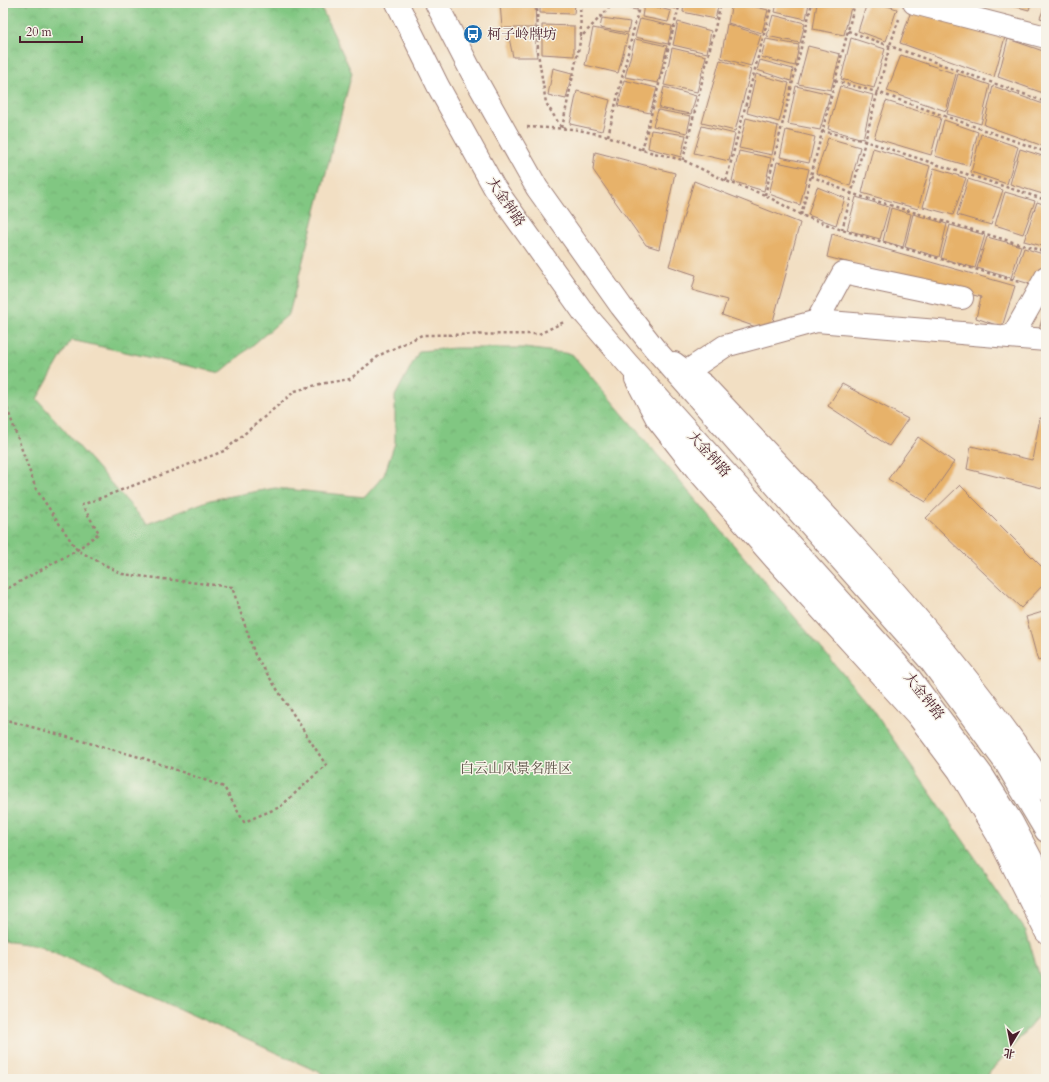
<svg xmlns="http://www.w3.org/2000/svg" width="1049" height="1082" font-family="Cardo,'Noto Serif SC',serif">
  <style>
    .park { fill: url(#park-crowns); stroke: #667356 }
    .building { fill: #e7b26b }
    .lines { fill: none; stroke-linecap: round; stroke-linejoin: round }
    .minor-casing { stroke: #9e7f77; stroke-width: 24 }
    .major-casing { stroke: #9e7f77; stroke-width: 24 }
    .path { stroke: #9e7f77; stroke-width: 2.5; stroke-dasharray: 3 3; stroke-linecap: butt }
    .minor { stroke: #fff; stroke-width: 22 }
    .major { stroke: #fff; stroke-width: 22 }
    .labels { text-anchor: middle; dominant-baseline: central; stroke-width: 3; stroke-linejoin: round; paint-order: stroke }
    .poi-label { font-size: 14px; fill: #4a1f2b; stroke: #f7f3e8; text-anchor: start }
    .street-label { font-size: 14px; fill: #4a1f2b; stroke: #f7f3e8 }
    .park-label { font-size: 14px; fill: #5a5145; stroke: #f7f3e8 }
  </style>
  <defs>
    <pattern id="park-crowns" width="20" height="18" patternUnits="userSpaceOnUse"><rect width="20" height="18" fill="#81c782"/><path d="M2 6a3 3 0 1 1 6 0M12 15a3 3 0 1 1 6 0" fill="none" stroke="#71aa70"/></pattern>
  </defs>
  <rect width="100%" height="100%" fill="#f7f3e8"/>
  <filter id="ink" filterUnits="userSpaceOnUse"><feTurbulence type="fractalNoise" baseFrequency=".025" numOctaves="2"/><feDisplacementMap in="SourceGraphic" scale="8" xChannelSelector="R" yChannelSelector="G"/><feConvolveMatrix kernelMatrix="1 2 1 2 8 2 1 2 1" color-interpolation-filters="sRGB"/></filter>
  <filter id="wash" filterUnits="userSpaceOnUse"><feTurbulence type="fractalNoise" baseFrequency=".012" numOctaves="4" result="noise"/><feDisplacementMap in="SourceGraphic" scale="16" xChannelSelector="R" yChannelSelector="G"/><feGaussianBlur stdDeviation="0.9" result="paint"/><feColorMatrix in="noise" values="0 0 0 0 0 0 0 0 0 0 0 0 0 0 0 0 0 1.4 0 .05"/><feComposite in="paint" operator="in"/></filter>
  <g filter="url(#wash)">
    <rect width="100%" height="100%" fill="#f2dfc3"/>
    <!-- park -->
    <path class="park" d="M3,3h316l33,70 -63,241 -69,59 -149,-33 -34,59 110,125 63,-24 65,-12 90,9 19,-22 11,-32v-47l24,-45 36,-3h69l48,6 298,352 156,225 20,67v10l-62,71h-650l-294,-133 -37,-5z"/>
    <g id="blocks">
      <!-- building -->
      <path class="building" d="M500,3h35l1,25h-34z
        M540,3h35l-1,11 -34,-1z
        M613,3h25l-1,7 -24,-4z
        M652,3h25l-1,6z
        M684,3h35l-4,16 -32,-7z
        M732,3h9l27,7 -6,23 -34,-10z
        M754,3h15l-1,4z
        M777,3h32l-3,16 -31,-7z
        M817,3h35l-8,32 -31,-6z
        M867,3h11l19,6 -11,32 -28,-10z
        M1003,3h28l-2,7z
        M1046,3v17l-6,-2z
        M644,4l27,7 -3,11 -26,-5z
        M911,11l94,26 -11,40 -94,-34z
        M773,15l32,8 -5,20 -33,-7z
        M602,18l28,4 -2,11 -28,-5z
        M640,19l32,7 -4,18 -33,-7z
        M678,22l33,9 -4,22 -34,-8z
        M727,24l34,11 -10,31 -30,-8z
        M542,25l32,1v30l-32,-2z
        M593,28l35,7 -10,38 -33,-8z
        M508,33h26l3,24h-24z
        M851,38l34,11 -11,39 -33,-9z
        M635,39l32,7 -9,37 -33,-6z
        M766,39l33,6 -4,21 -34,-9z
        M1008,39l38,13v42l-48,-17z
        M808,46l32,8 -9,36 -33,-6z
        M672,48l34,8 -9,36 -33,-7z
        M901,55l55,19 -10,37 -59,-20z
        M720,60l31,9 -16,62 -33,-8z
        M760,60l33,9 -2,12 -34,-11z
        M553,68l19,5 -6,26 -18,-4z
        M756,74l33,9 -10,39 -32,-9z
        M958,74l32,11 -9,39 -34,-10z
        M624,80l33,8 -7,25 -32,-7z
        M796,86l34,8 -10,36 -32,-6z
        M840,86l33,9 -10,44 -35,-10z
        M993,86l53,19v42l-62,-22z
        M664,87l32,9 -5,18 -32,-6z
        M577,91l33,9 -8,31 -32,-7z
        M886,101l55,17 -10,37 -57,-17z
        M658,110l33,6 -4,17 -34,-7z
        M746,118l32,8 -6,29 -33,-7z
        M944,120l34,12 -9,34 -34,-10z
        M702,126l33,8 -6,27 -35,-8z
        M651,130l35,5 -5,22 -33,-9z
        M786,130l29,7 -6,26 -29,-6z
        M981,134l37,13 -11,37 -36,-12z
        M828,138l32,9 -10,39 -34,-13z
        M873,148l57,18 -12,43 -56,-16z
        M1020,149l26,8v38l-36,-11z
        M739,151l32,7 -7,33 -32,-10z
        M595,152l80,21 -16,76 -13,-4 -53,-75z
        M777,162l32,7 -9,36 -31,-11z
        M934,168l32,10 -13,37 -30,-8z
        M968,179l35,11 -12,35 -34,-10z
        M694,181l106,42 -30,109 -48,-17 5,-15 -35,-10 4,-15 -27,-9z
        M817,187l28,11 -9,27 -28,-10z
        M1005,192l30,9 -12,33 -28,-9z
        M856,197l33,10 -9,32 -33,-9z
        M1037,202l9,3v42l-22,-6z
        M891,208l20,6 -8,33 -20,-6z
        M913,214l34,10 -8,33 -34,-10z
        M950,225l35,10 -10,33 -34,-10z
        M832,234l183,52 -13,41 -26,-9 5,-21 -154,-40z
        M987,237l34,9 -10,32 -34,-10z
        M1024,248l22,7v9l-9,22 -24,-7z
        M1046,307v27l-8,-2z
        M842,384l66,35 -19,27 -61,-40z
        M1040,418l6,1v70l-79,-20 4,-23 61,14z
        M918,437l36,25 -28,40 -38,-23z
        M960,485l86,86v11l-25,26 -95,-90z
        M1046,611v47l-8,3 -12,-44z"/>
    </g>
  </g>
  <g filter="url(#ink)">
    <use href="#blocks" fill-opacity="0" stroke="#9e7f77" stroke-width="1"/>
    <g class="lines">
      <defs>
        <path id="minor" d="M914,3l132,34
          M817,321l26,-48 119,25
          M1012,337l34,-60
          M674,363l30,22c81,87 164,172 239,264 37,45 73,91 103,141
          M686,372l39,-26 92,-25 229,19
          M636,379l21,40 40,51 78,89 142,156 42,56 38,63 49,98"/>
        <path id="major" d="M397,3l41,83 56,101 90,126 43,50 283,315 73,98 29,46 34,65
          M436,3l34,66 67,119 84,118 33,42 277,314 74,100 41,69"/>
      </defs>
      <!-- minor casing -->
      <use href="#minor" class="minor-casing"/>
      <!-- major casing -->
      <use href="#major" class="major-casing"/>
      <!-- path -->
      <path class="path" d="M537,3l1,50 8,50 15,24
        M580,3l1,34
        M848,31l198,71
        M835,81l42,11 169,60
        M527,127l46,2 35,7 34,14 41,10 43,21 39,14 36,20 41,15 177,52
        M562,128l19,-91 28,-29v-5
        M822,131l43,10 181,59
        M608,136l32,-133
        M642,150l38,-147
        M683,160l38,-157
        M811,176l42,18 193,58
        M726,181l46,-178
        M765,195l47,-192
        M801,215l54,-212
        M842,230l48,-185 9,-26
        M3,404l4,4 29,81 41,61 45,24 110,13 23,68 71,110 -46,42 -36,15 -20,-35 -81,-29 -140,-39
        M3,591l74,-41 22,-17 -17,-28 142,-54 71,-60 25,-7 30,-5 30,-24 42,-20 117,-1 25,-12"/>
      <!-- minor -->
      <use href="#minor" class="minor"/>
      <!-- major -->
      <use href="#major" class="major"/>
    </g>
  </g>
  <!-- icons -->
  <defs>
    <symbol id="bus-disc" viewBox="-11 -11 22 22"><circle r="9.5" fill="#1f6fb2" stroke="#f7f3e8"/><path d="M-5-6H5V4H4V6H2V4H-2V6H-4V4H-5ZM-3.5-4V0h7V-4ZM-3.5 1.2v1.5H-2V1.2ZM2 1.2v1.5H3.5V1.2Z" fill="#fff"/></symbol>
  </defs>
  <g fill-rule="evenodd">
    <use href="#bus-disc" x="462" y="23" width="22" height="22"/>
  </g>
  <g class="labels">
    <!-- poi labels -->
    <g class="poi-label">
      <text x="487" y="34">柯子岭牌坊</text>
    </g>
    <!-- street labels -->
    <g class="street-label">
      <text transform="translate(506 202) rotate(56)">大金钟路</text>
      <text transform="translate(709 454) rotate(48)">大金钟路</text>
      <text transform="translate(924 696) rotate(52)">大金钟路</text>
    </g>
    <!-- park labels -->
    <g class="park-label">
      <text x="516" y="768">白云山风景名胜区</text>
    </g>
  </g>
  <!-- margin -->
  <rect width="1049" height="1082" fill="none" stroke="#f7f3e8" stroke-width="16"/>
  <!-- north arrow -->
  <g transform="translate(1011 1044) rotate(190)" stroke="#f7f3e8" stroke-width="3" paint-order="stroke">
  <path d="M0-3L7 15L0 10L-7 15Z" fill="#4a1f2b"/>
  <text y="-6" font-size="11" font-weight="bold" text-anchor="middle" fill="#4a1f2b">北</text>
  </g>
  <!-- scale -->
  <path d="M20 36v6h62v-6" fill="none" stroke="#4a1f2b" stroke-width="2"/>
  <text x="26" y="36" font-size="12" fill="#4a1f2b" stroke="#f7f3e8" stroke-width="3" paint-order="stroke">20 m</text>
</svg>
